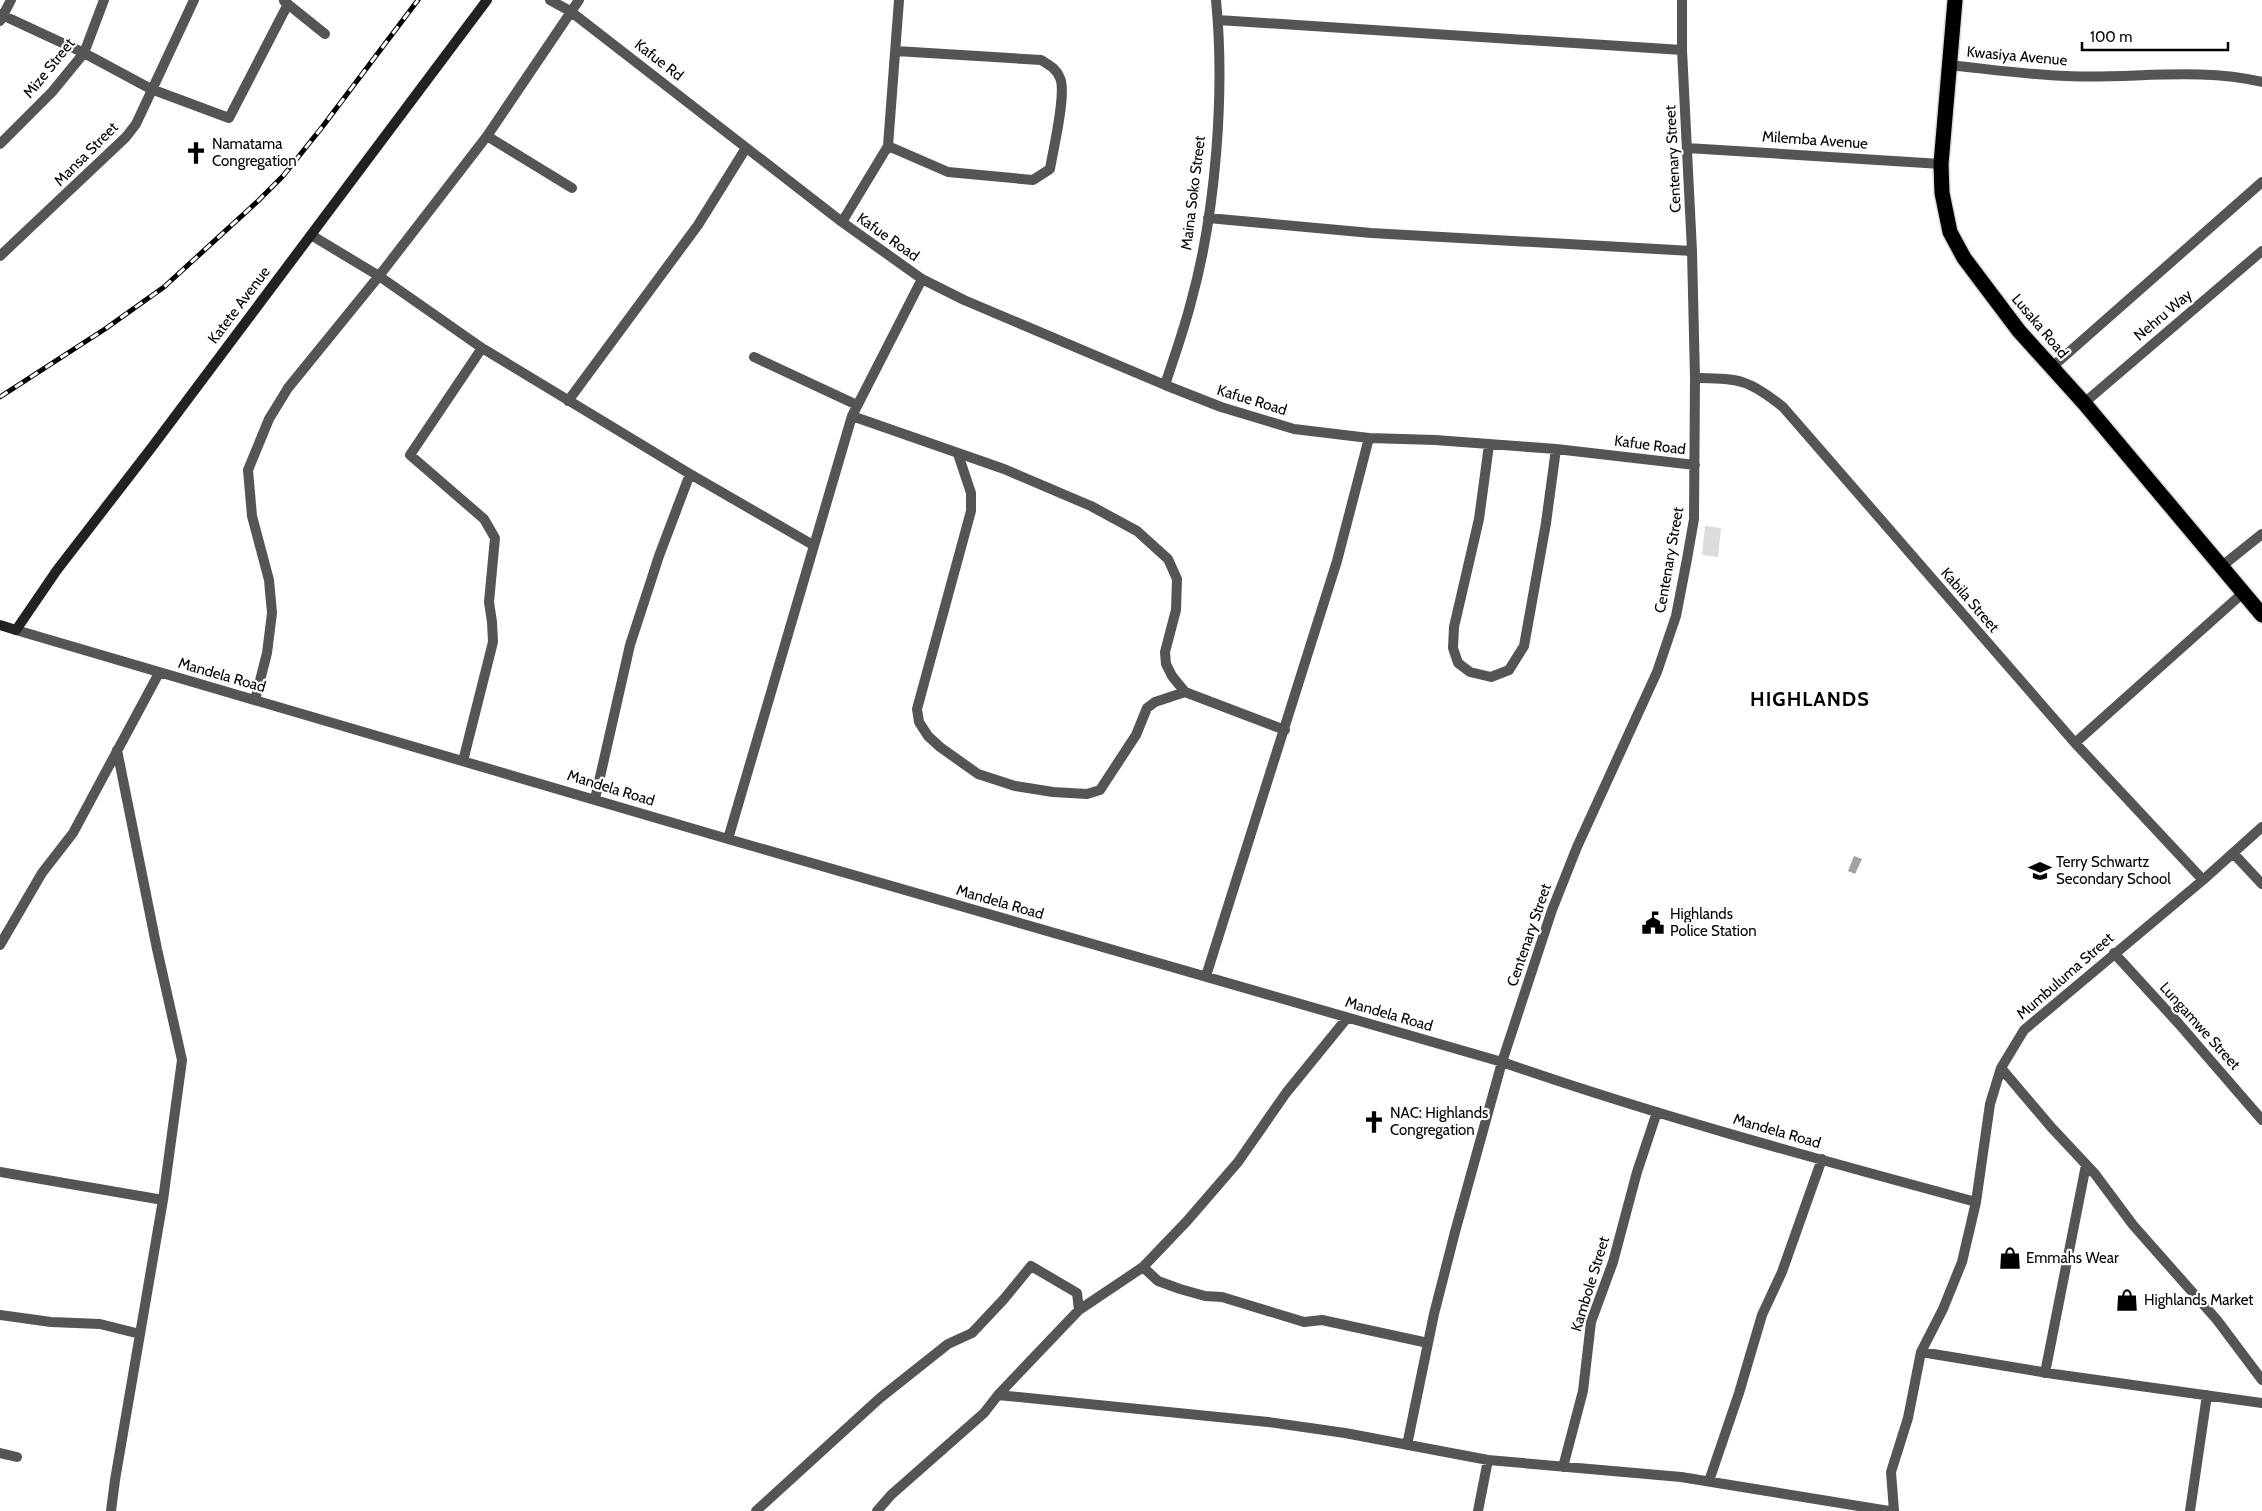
<svg xmlns="http://www.w3.org/2000/svg" width="2262" height="1511" font-family="Cabin,sans-serif">
  <style>
    .green { fill: #dcdcdc }
    .water { fill: #a3a3a3 }
    .lines { fill: none; stroke-linecap: round; stroke-linejoin: round }
    .highway-casing { stroke: #dbdbdb; stroke-width: 18 }
    .street { stroke: #555; stroke-width: 10 }
    .secondary { stroke: #222; stroke-width: 10 }
    .highway { stroke: #000; stroke-width: 15 }
    .rail-casing { stroke: #000; stroke-width: 5 }
    .rail { stroke: #fff; stroke-width: 3; stroke-dasharray: 9; stroke-linecap: butt }
    .labels { text-anchor: middle; dominant-baseline: central; stroke-width: 4.5; stroke-linejoin: round; paint-order: stroke }
    .street-label { font-size: 15px; fill: #000; stroke: #fff }
    .poi-label { font-size: 15px; fill: #000; stroke: #fff; text-anchor: start }
    .district-label { font-size: 20px; font-weight: bold; letter-spacing: 1px; fill: #000; stroke: #fff }
  </style>
  <rect width="100%" height="100%" fill="#fff"/>
  <!-- green -->
  <path class="green" d="M1705,526l16,2 -3,29 -16,-2z"/>
  <!-- water -->
  <path class="water" d="M1854,856l8,3 -7,15 -7,-3z"/>
  <g class="lines">
    <defs>
      <path id="highway" d="M1955,0l-14,164 1,29 8,39 14,26 55,73 65,72 178,212"/>
    </defs>
    <!-- highway casing -->
    <use href="#highway" class="highway-casing"/>
    <!-- street -->
    <path class="street" d="M550,0l20,11 272,211 80,57 42,21 201,85 56,22 73,22 75,9 66,2 121,9 139,16
      M579,0l-92,136 -108,140 103,72 208,126 123,71
      M284,1l41,33
      M0,14l84,39 67,36 78,29 59,-114
      M1218,20l464,30
      M0,21l11,-21
      M1949,65c39,4 79,10 118,11 64,3 132,-9 195,6
      M487,136l85,52
      M0,144l52,-52 32,-39 20,-53
      M888,146l60,26 85,8 17,-11c3,-19 17,-76 10,-91 -4,-10 -11,-13 -19,-18l-145,-9
      M1687,148l254,16
      M1208,218l163,15 321,18
      M842,222l46,-76 11,-146
      M0,256l126,-119 10,-13 58,-124
      M754,357l103,48
      M2051,368l211,-186
      M1695,378c44,1 52,0 88,29l292,336 128,137
      M1165,385c9,-28 19,-55 26,-83 25,-89 34,-211 25,-302
      M568,401l130,-176 48,-77
      M2084,403l178,-152
      M852,416l152,53 87,37 46,25 31,28 9,20 -1,31 -11,42 1,12 6,12 13,16
      M1489,445l-10,74 -25,108 -1,21 5,15 12,9 21,5 18,-7 15,-24 22,-123 10,-74
      M958,454l13,39v18l-54,198 2,13 9,14 12,11 38,27 37,12 38,6 34,2 13,-4 36,-55 11,-27 8,-6 30,-10 100,38
      M2222,566l40,-32
      M16,630l712,209 774,223c155,54 315,97 474,140
      M255,700l12,-47 5,-40 -3,-33 -17,-64 -4,-46 21,-51 19,-31 91,-112 -68,-41
      M2075,743l169,-151
      M463,761l30,-119 -1,-20 -3,-20 6,-64 -11,-19 -74,-64 72,-107
      M595,799l35,-154 29,-89 31,-82
      M728,839l124,-423 70,-137
      M2233,853l29,31
      M0,945l42,-72 31,-40 86,-160
      M2114,953l65,71 83,96
      M1206,976l131,-415 32,-123
      M2001,1068l50,59 44,47 38,51 84,95 45,60
      M0,1172l163,28
      M1143,1267l15,14 22,8 25,7 17,1 82,25 18,-2 106,23
      M0,1315l51,7 49,2 40,10
      M1921,1352l133,22 208,29
      M2045,1373l41,-208
      M998,1395l270,27 77,11 143,27 193,17 208,34
      M1407,1445l27,-131 21,-82 47,-170 50,-152 25,-63 80,-175 19,-56 11,-57 7,-40 1,-141 -3,-127 -10,-201v-50
      M0,1453l17,4
      M1563,1467l20,-76 8,-69 22,-60 24,-90 20,-60
      M1709,1481l30,-88 23,-78 20,-43 40,-113
      M111,1511l4,-31 48,-280 19,-140 -25,-111 -40,-199
      M756,1511l124,-113 68,-54 24,-11 32,-34 27,-33 46,27 2,17
      M877,1511l14,-16 93,-82 14,-18 81,-85 64,-43 44,-46 51,-59 48,-69 61,-75
      M1478,1511l10,-51
      M1894,1511l-3,-39 17,-54 13,-66 22,-43 19,-47 14,-60 14,-98 11,-36 23,-38 179,-150 59,-53
      M2190,1511l17,-116"/>
    <!-- secondary -->
    <path class="secondary" d="M0,625l16,5 41,-60 95,-123 335,-447"/>
    <!-- highway -->
    <use href="#highway" class="highway"/>
    <defs>
      <path id="rail" d="M0,397l105,-68 59,-42 94,-86 25,-25 40,-50 95,-126"/>
    </defs>
    <!-- rail casing -->
    <use href="#rail" class="rail-casing"/>
    <!-- rail -->
    <use href="#rail" class="rail"/>
  </g>
  <!-- icons -->
  <defs>
    <symbol id="church-bare" viewBox="-9 -9 18 18"><path d="M-1.2-6h2.4v3.5h3.3v2.4h-3.3V6h-2.4V-.1h-3.3v-2.4h3.3Z" fill="#000" stroke="#fff" stroke-width="2.5" paint-order="stroke"/></symbol>
    <symbol id="school-bare" viewBox="-9 -9 18 18"><path d="M0-5L7-2L0 1L-7-2ZM-4 1L0 2.5L4 1V4Q0 6-4 4Z" fill="#000" stroke="#fff" stroke-width="2.5" paint-order="stroke"/></symbol>
    <symbol id="civic-bare" viewBox="-9 -9 18 18"><path d="M-.6-6.5H3V-4.5H.6V-3L4-1V1h2V6H-6V1h2V-1L-.6-3ZM-1.2 2.5V6h2.4V2.5Z" fill="#000" stroke="#fff" stroke-width="2.5" paint-order="stroke"/></symbol>
    <symbol id="shop-bare" viewBox="-9 -9 18 18"><path d="M-5-2.5h2.3a2.7 3.5 0 0 1 5.4 0H5L5.5 6h-11ZM-1.5-2.5h3a1.5 2.3 0 0 0-3 0Z" fill="#000" stroke="#fff" stroke-width="2.5" paint-order="stroke"/></symbol>
  </defs>
  <g fill-rule="evenodd">
    <use href="#church-bare" x="180" y="137" width="32" height="32"/>
    <use href="#school-bare" x="2024" y="855" width="32" height="32"/>
    <use href="#civic-bare" x="1637" y="907" width="32" height="32"/>
    <use href="#church-bare" x="1358" y="1106" width="32" height="32"/>
    <use href="#shop-bare" x="1994" y="1242" width="32" height="32"/>
    <use href="#shop-bare" x="2111" y="1284" width="32" height="32"/>
  </g>
  <g class="labels">
    <!-- street labels -->
    <g class="street-label">
      <text transform="translate(2017 56) rotate(5)">Kwasiya Avenue</text>
      <text transform="translate(659 60) rotate(38)">Kafue Rd</text>
      <text transform="translate(49 68) rotate(-51)">Mize Street</text>
      <text transform="translate(1815 140) rotate(4)">Milemba Avenue</text>
      <text transform="translate(86 154) rotate(-45)">Mansa Street</text>
      <text transform="translate(1673 159) rotate(-93)">Centenary Street</text>
      <text transform="translate(1193 193) rotate(-83)">Maina Soko Street</text>
      <text transform="translate(888 237) rotate(35)">Kafue Road</text>
      <text transform="translate(239 305) rotate(-53)">Katete Avenue</text>
      <text transform="translate(2163 315) rotate(-40)">Nehru Way</text>
      <text transform="translate(2040 326) rotate(50)">Lusaka Road</text>
      <text transform="translate(1252 400) rotate(17)">Kafue Road</text>
      <text transform="translate(1650 445) rotate(7)">Kafue Road</text>
      <text transform="translate(1669 560) rotate(-80)">Centenary Street</text>
      <text transform="translate(1970 600) rotate(49)">Kabila Street</text>
      <text transform="translate(222 675) rotate(16)">Mandela Road</text>
      <text transform="translate(611 788) rotate(17)">Mandela Road</text>
      <text transform="translate(1000 902) rotate(16)">Mandela Road</text>
      <text transform="translate(1529 935) rotate(-71)">Centenary Street</text>
      <text transform="translate(2065 976) rotate(-41)">Mumbuluma Street</text>
      <text transform="translate(1389 1014) rotate(16)">Mandela Road</text>
      <text transform="translate(2200 1026) rotate(48)">Lungamwe Street</text>
      <text transform="translate(1777 1131) rotate(16)">Mandela Road</text>
      <text transform="translate(1590 1284) rotate(-73)">Kambole Street</text>
    </g>
    <!-- poi labels -->
    <g class="poi-label">
      <text x="212" y="144">Namatama<tspan x="212" dy="17">Congregation</tspan></text>
      <text x="2056" y="862">Terry Schwartz<tspan x="2056" dy="17">Secondary School</tspan></text>
      <text x="1670" y="914">Highlands<tspan x="1670" dy="17">Police Station</tspan></text>
      <text x="1390" y="1113">NAC: Highlands<tspan x="1390" dy="17">Congregation</tspan></text>
      <text x="2026" y="1258">Emmahs Wear</text>
      <text x="2144" y="1300">Highlands Market</text>
    </g>
    <!-- district labels -->
    <g class="district-label">
      <text x="1810" y="699">HIGHLANDS</text>
    </g>
  </g>
  <!-- scale -->
  <path d="M2082 42v8h146v-8" fill="none" stroke="#000000" stroke-width="2.5"/>
  <text x="2090" y="42" font-size="15" fill="#000000" stroke="#ffffff" stroke-width="4" paint-order="stroke">100 m</text>
</svg>
